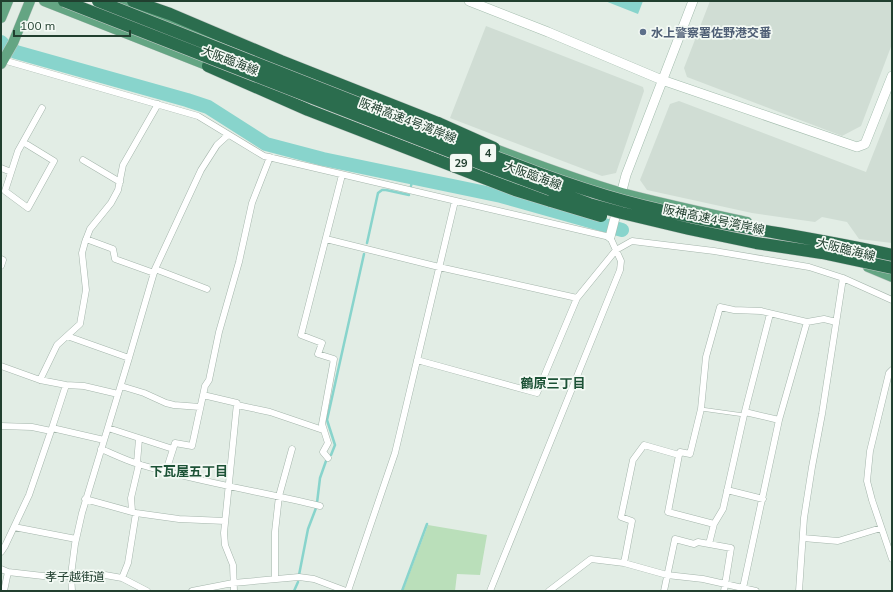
<svg xmlns="http://www.w3.org/2000/svg" width="893" height="592" font-family="Mulish,'Noto Sans JP',sans-serif">
  <style>
    .built { fill: #d0ddd4 }
    .green { fill: #badfba }
    .water { fill: #88d4cc }
    .lines { fill: none; stroke-linecap: round; stroke-linejoin: round }
    .stream { stroke: #88d4cc; stroke-width: 2.5 }
    .river { stroke: #88d4cc; stroke-width: 14 }
    .lane-casing { stroke: #a4b5ab; stroke-width: 4 }
    .street-casing { stroke: #a4b5ab; stroke-width: 7 }
    .secondary-casing { stroke: #a3bcad; stroke-width: 10 }
    .primary-casing { stroke: #c1c9c5; stroke-width: 11 }
    .highway-casing { stroke: #c1c9c5; stroke-width: 13 }
    .lane { stroke: #fff; stroke-width: 3 }
    .street { stroke: #fff; stroke-width: 6 }
    .secondary { stroke: #fff; stroke-width: 9 }
    .primary { stroke: #64a583; stroke-width: 10 }
    .highway { stroke: #2b6d4e; stroke-width: 12 }
    .highway-bridge-casing { stroke: #c1c9c5; stroke-width: 13; stroke-linecap: butt }
    .highway-bridge { stroke: #2b6d4e; stroke-width: 12 }
    .service-dot { fill: #5c6f8a; stroke: #f3f9f4; stroke-width: 1.5 }
    .labels { text-anchor: middle; dominant-baseline: central; stroke-width: 3.5; stroke-linejoin: round; paint-order: stroke }
    .shield { fill: #f3f9f4; stroke: #60776a; stroke-width: 1 }
    .shield-label { font-size: 11px; font-weight: bold; fill: #213f2f }
    .service-label { font-size: 12px; font-weight: bold; fill: #4e5e75; stroke: #f3f9f4; text-anchor: start }
    .street-label { font-size: 12px; fill: #213f2f; stroke: #f3f9f4 }
    .neighbourhood-label { font-size: 13px; font-weight: bold; fill: #1c5236; stroke: #f3f9f4 }
  </style>
  <rect width="100%" height="100%" fill="#e2ede5"/>
  <!-- built -->
  <path class="built" d="M710,1h182v43l-31,82 -19,10 -155,-59 -3,-9z
    M486,26l157,61 1,4 -28,82 -14,3 -152,-58z
    M679,101l187,71 26,-66v137l-33,-4 -12,-17 -25,-5 -7,5 -63,-9 -105,-23 -7,-10 30,-76z"/>
  <!-- green -->
  <path class="green" d="M428,525l59,10 -7,40 -23,-1 -2,17h-52z"/>
  <!-- water -->
  <path class="water" d="M605,1h38l-5,13z"/>
  <g class="lines">
    <!-- stream -->
    <path class="stream" d="M411,186l2,-9
      M367,243l11,-50 4,-3h4l23,5
      M331,455l4,-10 -8,-25 37,-166
      M317,503l3,-25 6,-17
      M299,575l9,-46 8,-21
      M294,591l4,-9
      M402,591l25,-67"/>
    <!-- river -->
    <path class="river" d="M1,42l4,4 11,6 171,48 21,7 58,37 57,15 178,37 121,34"/>
    <defs>
      <path id="lane" d="M701,409l43,6"/>
      <path id="street" d="M3,60l195,56 66,40 346,81 11,24 -1,9 -130,321
        M23,142l31,19 -26,47 -23,-17 13,-40 24,-43
        M83,160l37,22
        M1,168l10,4
        M86,239l27,10 2,10 39,14
        M326,239l113,28 138,31
        M1,259l2,1 -2,6
        M155,269l52,20
        M67,336l62,22
        M417,360l120,33 40,-95 39,-48 16,-9 82,10 95,16 34,11 49,22
        M1,366l39,14 26,5 18,1 34,8
        M892,370l-3,3 -19,78 -3,30 5,19 20,59
        M40,380l17,-35 23,-21 6,-34 -4,-37 3,-11 5,-13 21,-26 7,-13 5,-25 35,-61
        M121,386l23,7 22,10 8,2 26,2
        M203,395l34,8 -13,130 1,12 8,20 1,26
        M237,405l33,7 53,18
        M745,412l34,8
        M1,426l31,1 19,4
        M52,428l14,-43
        M108,428l65,21
        M101,449c12,5 24,11 37,15 60,18 121,27 182,42
        M679,455l-11,57 46,12 9,-15 21,-94 26,-101
        M328,458l-5,-6 5,-9 -6,-19 12,-65 -16,-5 4,-11 -21,-8 41,-160
        M137,463l2,-24
        M166,471l9,-28 17,3 13,-60 4,-6 10,-48 20,-70 13,-59 18,-46
        M727,490l36,9
        M85,499l51,14 43,6 46,2
        M132,511l-1,-13 8,-34
        M14,527l62,12
        M803,538l35,3 43,-13
        M709,544l5,-20
        M1,552l4,-6 24,-51 23,-67 52,12
        M624,563l8,-42 -11,-4 12,-57 11,-15 35,10 1,-3 10,2 11,-45 5,-52 14,-50 14,3 27,1 46,11 17,-3 12,3
        M1,569l7,3 35,4 62,-1 17,3 25,13
        M122,578l6,-15 8,-50
        M275,579v-47l4,-36 13,-47
        M743,588l36,-168 28,-98
        M4,591l4,-19
        M72,591l-1,-16 4,-31 7,-31 47,-155 26,-89 46,-99 16,-25 11,-10
        M192,591l41,-8 66,-6 15,2 32,12
        M348,591l47,-138 60,-252
        M549,591l42,-32 33,4 43,12 36,4 53,12
        M664,591l11,-52 19,5 4,-2 33,6 -7,43
        M799,591l5,-73 8,-51 10,-53 21,-136"/>
      <path id="secondary" d="M469,1l79,31 114,48 195,67 8,-3 27,-68
        M610,237l16,-62 67,-174"/>
      <path id="primary" d="M44,1l170,67
        M118,1l132,53
        M1,18l7,-17
        M1,64l12,-21 17,-42
        M487,146c45,17 89,34 135,47 42,11 84,20 125,29
        M470,166l63,24
        M868,267l24,10"/>
      <path id="highway" d="M133,1l37,13 111,47 157,62
        M208,66l100,44 207,80 36,11"/>
    </defs>
    <!-- lane casing -->
    <use href="#lane" class="lane-casing"/>
    <!-- street casing -->
    <use href="#street" class="street-casing"/>
    <!-- secondary casing -->
    <use href="#secondary" class="secondary-casing"/>
    <!-- primary casing -->
    <use href="#primary" class="primary-casing"/>
    <!-- highway casing -->
    <use href="#highway" class="highway-casing"/>
    <!-- lane -->
    <use href="#lane" class="lane"/>
    <!-- street -->
    <use href="#street" class="street"/>
    <!-- secondary -->
    <use href="#secondary" class="secondary"/>
    <!-- primary -->
    <use href="#primary" class="primary"/>
    <!-- highway -->
    <use href="#highway" class="highway"/>
    <defs>
      <path id="highway-bridge" d="M64,1l428,167 97,36 33,9 67,16 67,14 66,10 70,15
        M98,1c104,41 209,82 313,123 70,27 141,57 213,77 88,24 179,34 268,54
        M438,123l56,25
        M551,201l50,15"/>
    </defs>
    <!-- highway-bridge casing -->
    <use href="#highway-bridge" class="highway-bridge-casing"/>
    <!-- highway-bridge -->
    <use href="#highway-bridge" class="highway-bridge"/>
  </g>
  <!-- markers -->
  <circle class="service-dot" cx="643" cy="32" r="4"/>
  <g class="labels">
    <!-- shield labels -->
    <g class="shield">
      <rect x="480" y="144" width="16" height="18" rx="3"/>
      <rect x="450" y="154" width="22" height="18" rx="3"/>
    </g>
    <g class="shield-label">
      <text x="488" y="153">4</text>
      <text x="461" y="163">29</text>
    </g>
    <!-- service labels -->
    <g class="service-label">
      <text x="651" y="32">水上警察署佐野港交番</text>
    </g>
    <!-- street labels -->
    <g class="street-label">
      <text transform="translate(230 60) rotate(21)">大阪臨海線</text>
      <text transform="translate(408 120) rotate(21)">阪神高速4号湾岸線</text>
      <text transform="translate(533 175) rotate(20)">大阪臨海線</text>
      <text transform="translate(714 219) rotate(12)">阪神高速4号湾岸線</text>
      <text transform="translate(846 249) rotate(14)">大阪臨海線</text>
      <text x="75" y="576">孝子越街道</text>
    </g>
    <!-- neighbourhood labels -->
    <g class="neighbourhood-label">
      <text x="553" y="383">鶴原三丁目</text>
      <text x="189" y="471">下瓦屋五丁目</text>
    </g>
  </g>
  <!-- border -->
  <rect width="893" height="592" fill="none" stroke="#213f2f" stroke-width="4"/>
  <!-- scale -->
  <path d="M14 30v6h116v-6" fill="none" stroke="#213f2f" stroke-width="2"/>
  <text x="20" y="30" font-size="12" fill="#213f2f" stroke="#f3f9f4" stroke-width="3" paint-order="stroke">100 m</text>
</svg>
